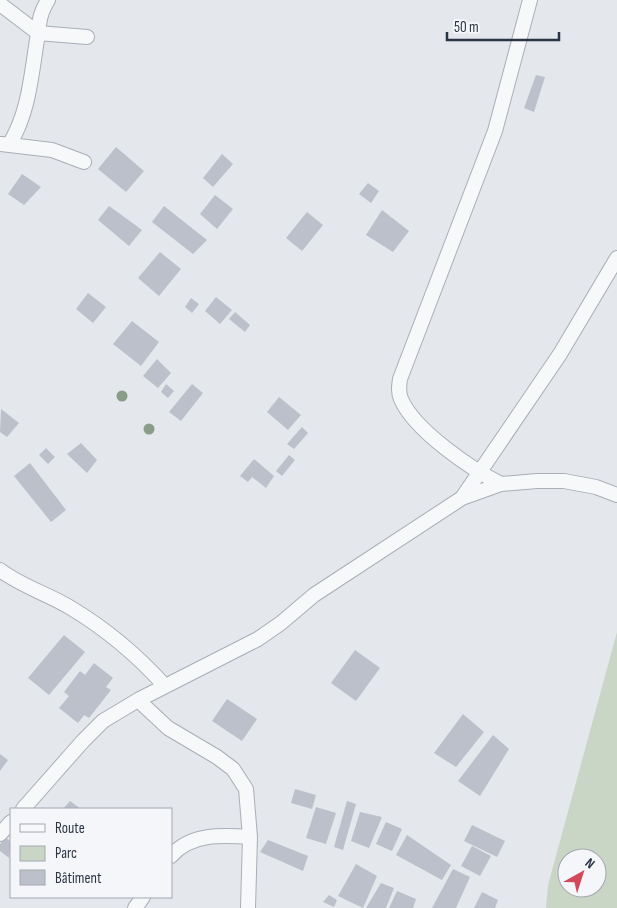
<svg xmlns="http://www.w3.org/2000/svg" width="617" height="908" font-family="'Sofia Sans Condensed',sans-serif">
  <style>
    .green { fill: #c9d6c5; fill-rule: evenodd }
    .building { fill: #bbc0ca }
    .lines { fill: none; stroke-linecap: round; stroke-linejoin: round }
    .minor-casing { stroke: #a9aeb7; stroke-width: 16 }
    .minor { stroke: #f7f8fa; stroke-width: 14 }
    .tree { fill: #899d89 }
  </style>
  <rect width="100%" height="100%" fill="#e4e7ec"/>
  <!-- green -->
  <path class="green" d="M617,632v276h-71l2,-23zM567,858h30v30h-30z"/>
  <!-- building -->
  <path class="building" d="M536,75l9,2 -11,35 -10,-4z
    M116,147l28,24 -18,21 -28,-23z
    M222,154l11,10 -20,23 -10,-9z
    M22,174l19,13 -17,18 -16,-11z
    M368,183l11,8 -8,12 -12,-9z
    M215,195l18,14 -16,20 -17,-15z
    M109,206l33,24 -13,16 -31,-26z
    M164,206l43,34 -14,14 -41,-32z
    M382,210l27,21 -16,21 -27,-17z
    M307,212l16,13 -21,26 -16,-13z
    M160,252l21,17 -22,27 -21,-18z
    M88,293l18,14 -13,16 -17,-14z
    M216,297l16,13 -12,14 -15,-13z
    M191,298l8,6 -7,9 -7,-6z
    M235,312l15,13 -5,7 -16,-13z
    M132,321l27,21 -18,24 -28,-22z
    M157,359l14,14 -13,15 -15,-12z
    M166,384l8,7 -6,7 -7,-6z
    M192,384l11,9 -22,28 -12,-9z
    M279,397l22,18 -13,15 -21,-18z
    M1,409l18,14 -12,14 -7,-5z
    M302,427l6,6 -14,16 -7,-5z
    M81,443l16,17 -10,13 -20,-19z
    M46,448l9,9 -7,7 -9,-9z
    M289,455l6,5 -13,16 -6,-5z
    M254,459l20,17 -8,12 -14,-11 -4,5 -8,-6z
    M30,463l36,47 -15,12 -37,-46z
    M64,635l21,17 -36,43 -21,-17z
    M355,650l25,18 -24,33 -25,-18z
    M94,663l19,15 -7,9 5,3 -22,28 -5,-3 -6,8 -19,-15 10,-12 -5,-4 16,-21 5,4z
    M227,699l30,20 -15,22 -30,-20z
    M463,714l21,18 -28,35 -22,-14z
    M493,735l16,14 -29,47 -22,-15z
    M0,754l8,6 -8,11z
    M295,789l21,6 -4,14 -21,-6z
    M70,801l11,8h-18z
    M347,801l9,3 -13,46 -9,-3z
    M316,807l20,6 -10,31 -20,-6z
    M360,812l22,5 -13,31 -18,-7z
    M386,822l16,7 -10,22 -16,-7z
    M472,825l33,16 -8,16 -33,-16z
    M407,835l44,30 -9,15 -46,-25z
    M5,837l6,5 -2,16 -9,-7v-7z
    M268,840l40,16 -5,15 -43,-19z
    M472,846l19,10 -11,20 -19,-10z
    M356,864l21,12 -14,32 -25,-12z
    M453,869l17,8 -14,31h-24z
    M381,883l13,5 -8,20h-20z
    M397,891l19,8 -3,9h-24z
    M482,892l16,8 -3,8h-21z
    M329,895l8,5 -3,7 -11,-5z"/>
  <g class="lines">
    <defs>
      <path id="minor" d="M0,4l38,29 49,4
        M1,144l51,6 32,12
        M9,145c20,-32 22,-69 28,-105 3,-18 1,-23 11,-40
        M501,484c-30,-15 -87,-54 -100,-85 -3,-7 -2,-13 -1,-20l95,-248 35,-131
        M462,498l98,-144 57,-96
        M0,570c21,16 48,24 71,38 35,21 66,47 94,78
        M138,700l30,28 49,29 16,12 13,20 4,48 -2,71
        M23,809l60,-68 20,-20 35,-21 120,-61 23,-16 33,-28 148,-97 39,-14 36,-3h27l32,6 21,8
        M0,834l11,-12
        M171,856c20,-23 51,-21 79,-19
        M135,908l8,-11"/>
    </defs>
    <!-- minor casing -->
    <use href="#minor" class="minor-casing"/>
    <!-- minor -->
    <use href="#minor" class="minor"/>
  </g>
  <!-- trees -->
  <g class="tree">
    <circle cx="122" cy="396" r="5.5"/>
    <circle cx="149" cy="429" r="5.5"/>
  </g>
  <!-- legend -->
  <rect x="10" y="808" width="162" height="90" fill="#f4f6f9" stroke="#a4a8b1"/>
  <rect x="20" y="824" width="25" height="8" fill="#f7f8fa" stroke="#a4a8b1"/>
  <text x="55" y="833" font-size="15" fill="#2b3445">Route</text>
  <rect x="20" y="846" width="25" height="15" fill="#c9d6c5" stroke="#a4a8b1"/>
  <text x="55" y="858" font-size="15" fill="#2b3445">Parc</text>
  <rect x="20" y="870" width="25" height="15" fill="#bbc0ca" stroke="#a4a8b1"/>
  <text x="55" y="883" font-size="15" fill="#2b3445">Bâtiment</text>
  <!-- north arrow -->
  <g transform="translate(582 873) rotate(39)"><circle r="24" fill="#f4f6f9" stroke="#a4a8b1"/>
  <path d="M0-4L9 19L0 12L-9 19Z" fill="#d1495b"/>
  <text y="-8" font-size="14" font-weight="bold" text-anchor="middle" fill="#2b3445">N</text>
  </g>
  <!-- scale -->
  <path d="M447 32v8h112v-8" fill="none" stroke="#2b3445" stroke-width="2.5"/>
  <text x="454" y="32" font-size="15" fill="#2b3445" stroke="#f4f6f9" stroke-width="4" paint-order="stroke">50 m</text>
</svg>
